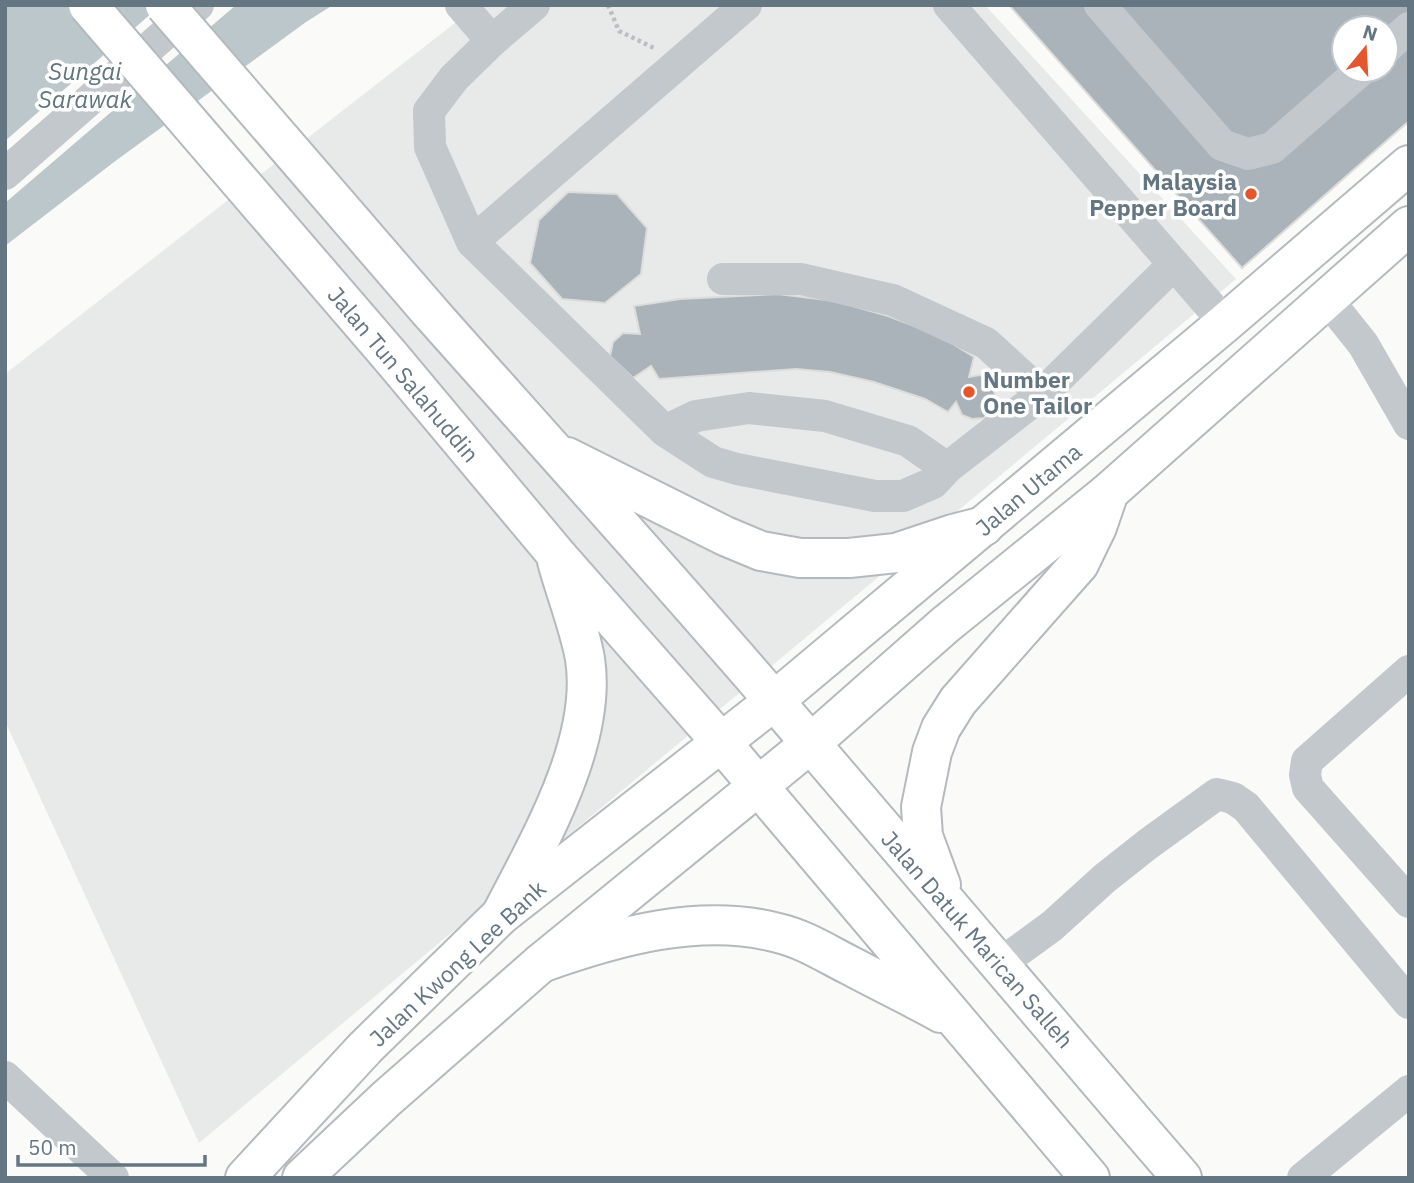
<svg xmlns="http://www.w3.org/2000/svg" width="1414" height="1183" font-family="'IBM Plex Sans',sans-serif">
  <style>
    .built { fill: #e8e9e9 }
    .water { fill: #bbc7cb }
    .pier { fill: #fafaf8 }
    .building { fill: #aab3b9; stroke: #dcdcda; stroke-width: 2; fill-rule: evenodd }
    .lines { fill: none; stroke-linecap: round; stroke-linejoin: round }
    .major-casing { stroke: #b5babe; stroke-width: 42 }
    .highway-casing { stroke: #b4b9bd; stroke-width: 42 }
    .path { stroke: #bbbfc2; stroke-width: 4.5; stroke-dasharray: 3.5 3.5; stroke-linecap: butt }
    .minor { stroke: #c3c8cc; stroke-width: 32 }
    .major { stroke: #fff; stroke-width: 38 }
    .highway { stroke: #fff; stroke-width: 38 }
    .highway-bridge-casing { stroke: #b4b9bd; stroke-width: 42; stroke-linecap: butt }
    .highway-bridge { stroke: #fff; stroke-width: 38 }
    .poi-dot { fill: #e4572e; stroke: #fff; stroke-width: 2.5 }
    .labels { text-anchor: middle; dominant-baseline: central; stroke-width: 7; stroke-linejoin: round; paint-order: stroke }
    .poi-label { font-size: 23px; font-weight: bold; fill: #657683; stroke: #fff; text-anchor: end }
    .street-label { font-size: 23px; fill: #657683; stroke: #fff }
    .water-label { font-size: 24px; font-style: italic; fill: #60757c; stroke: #fff }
  </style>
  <rect width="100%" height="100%" fill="#fafaf8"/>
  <!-- built -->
  <path class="built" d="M478,5h507l251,274 -1037,864 -194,-422v-347z"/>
  <!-- water -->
  <path class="water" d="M5,5h328l-27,17 -192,140 -109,84z"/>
  <!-- pier -->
  <path class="pier" d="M161,5h75l-231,198v-62z"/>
  <!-- building -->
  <path class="building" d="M1009,5h400v116l-167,147zM1344,28h42v42h-42z
    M568,192l49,2 30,34 -6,46 -36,29 -43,-4 -32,-36 9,-43z
    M778,294l57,7 53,15 50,19 36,22 -5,20 11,-2 11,5 4,15 -4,13 -7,10 -12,1 -10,-4 -6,-13 -8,10 -23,-13 -51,-17 -44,-10 -34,-3 -137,10 -8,-13 -18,12 -23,-22 3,-14 10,-9 17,1 -6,-28 46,-7z"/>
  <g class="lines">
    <defs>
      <path id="major" d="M245,1178l120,-130 136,-133 273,-214 451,-378 184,-158
        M302,1178l84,-79 155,-136 270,-220 134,-118 164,-133 300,-266"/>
      <path id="highway" d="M431,313c128,144 257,286 381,432 123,144 246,289 370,433
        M390,356l165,197 166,189 369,436
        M567,457l158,79 36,15 39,7h49l47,-5 57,-19 31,-8
        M941,885l-18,-49 -2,-29 11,-55 9,-24 17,-27 121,-137 18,-37 12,-35
        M501,915c37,-72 97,-173 84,-256 -5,-30 -20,-68 -28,-98
        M541,963c73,-26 159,-51 237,-30 26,6 49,21 73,33 30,16 61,31 90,47"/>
    </defs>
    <!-- major casing -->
    <use href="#major" class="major-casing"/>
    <!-- highway casing -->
    <use href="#highway" class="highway-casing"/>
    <!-- path -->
    <path class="path" d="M608,5l11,26 37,18"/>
    <!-- minor -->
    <path class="minor" d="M461,5l31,36
      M534,5l-42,36 -38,37 -25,33 1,36 42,95 193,189 48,31 24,7 138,27h28l30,-13 14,-15 95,-74 132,-130
      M949,5l276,318
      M1100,5l122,140 26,9 24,-6 89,-78
      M1386,48l23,-20
      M5,174l193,-169
      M472,242l274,-237
      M723,279h78l92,21 93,43 56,51
      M1327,299l36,45 46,80
      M665,431l31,-15 53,-8 76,8 83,25 39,27
      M1409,671l-102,90 -2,14 3,13 101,114
      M1000,964l52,-38 53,-48 43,-34 69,-50 16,4 13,9 163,196
      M5,1077l108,101
      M1303,1178l106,-87"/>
    <!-- major -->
    <use href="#major" class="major"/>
    <!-- highway -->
    <use href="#highway" class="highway"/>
    <defs>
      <path id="highway-bridge" d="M88,5l302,351
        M165,5l266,308"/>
    </defs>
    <!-- highway-bridge casing -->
    <use href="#highway-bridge" class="highway-bridge-casing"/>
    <!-- highway-bridge -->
    <use href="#highway-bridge" class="highway-bridge"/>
  </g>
  <!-- markers -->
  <g class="poi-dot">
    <circle cx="1251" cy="194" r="7"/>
    <circle cx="969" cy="392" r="7"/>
  </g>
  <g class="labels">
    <!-- poi labels -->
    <g class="poi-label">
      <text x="1237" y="181">Malaysia<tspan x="1237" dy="26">Pepper Board</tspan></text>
      <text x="983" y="379" text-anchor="start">Number<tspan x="983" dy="26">One Tailor</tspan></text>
    </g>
    <!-- street labels -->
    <g class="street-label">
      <text transform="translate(404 374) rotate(50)">Jalan Tun Salahuddin</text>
      <text transform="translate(1028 489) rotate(-40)">Jalan Utama</text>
      <text transform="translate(978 939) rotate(49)">Jalan Datuk Marican Salleh</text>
      <text transform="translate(457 963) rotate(-43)">Jalan Kwong Lee Bank</text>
    </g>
    <!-- water labels -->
    <g class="water-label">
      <text x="85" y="71">Sungai<tspan x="85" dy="28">Sarawak</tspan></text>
    </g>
  </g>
  <!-- border -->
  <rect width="1414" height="1183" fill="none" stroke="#657683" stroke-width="14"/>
  <!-- north arrow -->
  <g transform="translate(1365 49) rotate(18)"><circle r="33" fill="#ffffff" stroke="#c1c8cd" stroke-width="2"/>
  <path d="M0-5L12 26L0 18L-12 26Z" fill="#e4572e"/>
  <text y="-10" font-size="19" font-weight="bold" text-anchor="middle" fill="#657683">N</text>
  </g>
  <!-- scale -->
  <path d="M18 1155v10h187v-10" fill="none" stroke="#657683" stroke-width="3.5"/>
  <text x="28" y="1155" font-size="21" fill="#657683" stroke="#ffffff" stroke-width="5" paint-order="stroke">50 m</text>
</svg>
